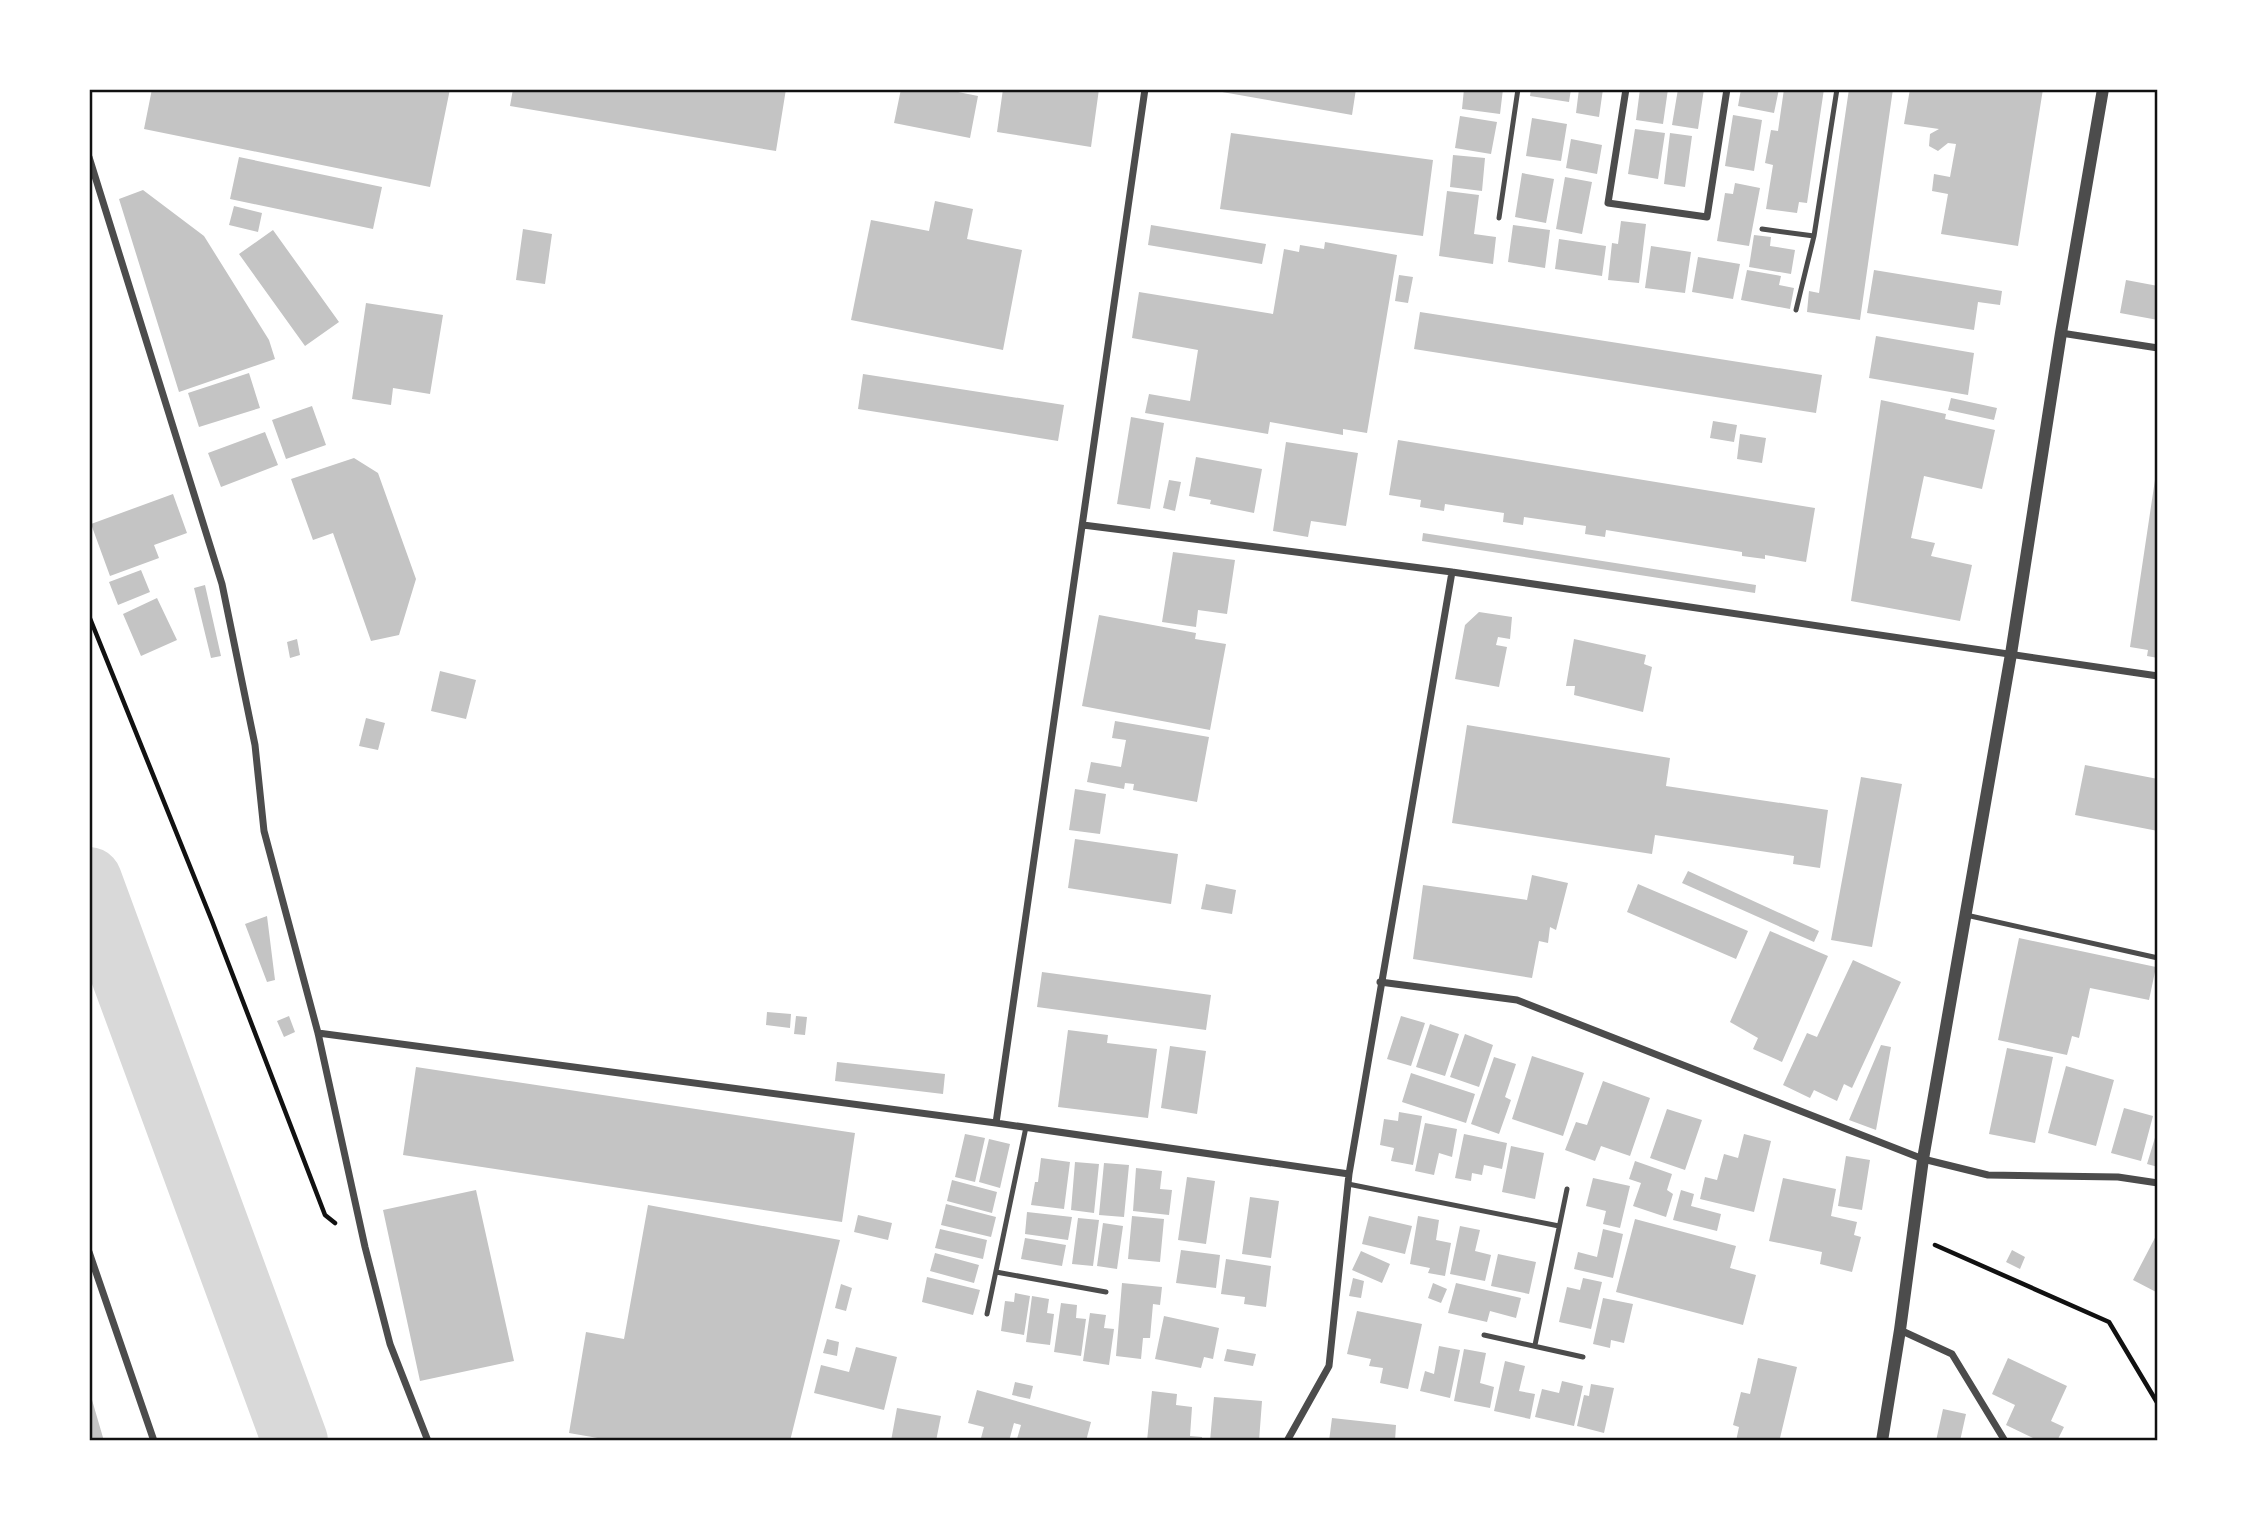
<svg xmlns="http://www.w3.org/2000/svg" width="2247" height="1530" font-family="Barlow,sans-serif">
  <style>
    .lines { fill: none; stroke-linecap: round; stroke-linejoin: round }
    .river { stroke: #d9d9d9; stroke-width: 66 }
    .building { fill: #c4c4c4 }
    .path { stroke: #111; stroke-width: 4.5 }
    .service { stroke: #4c4c4c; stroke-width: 5 }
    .minor { stroke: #4c4c4c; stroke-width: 7 }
    .tertiary { stroke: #4c4c4c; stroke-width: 12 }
    .neatline { fill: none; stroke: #111; stroke-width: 2.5 }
  </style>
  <rect width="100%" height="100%" fill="#fff"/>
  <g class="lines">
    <!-- river -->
    <path class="river" d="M89,880l206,561"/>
  </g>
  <!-- building -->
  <path class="building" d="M152,89h298l-20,98 -286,-58z
    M513,89h273l-10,62 -266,-45z
    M901,89h42l35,7 -8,42 -76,-15z
    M1003,89h96l-8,58 -94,-15z
    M1205,89h151l-4,26z
    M1464,89h39l-3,25 -38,-5z
    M1531,89h40l-2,13 -39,-6z
    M1579,89h24l-4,28 -23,-4z
    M1640,89h28l-5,35 -27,-4z
    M1678,89h26l-6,40 -26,-4z
    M1741,89h38l-5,24 -36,-7z
    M1784,89h40l-17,114 -8,-1 -2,11 -31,-4 7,-44 -8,-2 6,-33 7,1z
    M1849,89h44l-33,231 -53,-8 2,-21 10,2z
    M1910,89h133l-25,157 -77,-12 7,-40 -16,-3 2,-17 16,3 6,-33 -8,-1 -10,8 -9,-5 1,-12 9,-5 -35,-5z
    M1733,115l29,5 -8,51 -29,-5z
    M1460,116l37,6 -6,32 -36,-6z
    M1532,118l35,6 -6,37 -35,-5z
    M1635,129l30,4 -7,46 -30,-5z
    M1231,133l202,27 -10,76 -203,-27z
    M1670,133l22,3 -7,51 -21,-3z
    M1571,139l31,6 -5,29 -31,-6z
    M1453,155l32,3 -3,33 -32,-4z
    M239,157l143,30 -9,42 -143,-30z
    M1522,173l32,6 -8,44 -31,-6z
    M1565,177l27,5 -10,52 -26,-5z
    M1735,183l25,5 -11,58 -32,-5 8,-48 8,1z
    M143,190l61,46 65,104 6,19 -96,33 -60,-193z
    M1447,191l32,4 -5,39 22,3 -3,27 -54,-8z
    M935,201l38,8 -6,30 55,11 -19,100 -152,-30 20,-100 58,11z
    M234,206l28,7 -4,19 -29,-7z
    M1621,221l25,3 -7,59 -31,-3 4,-37 6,1z
    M1151,225l115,19 -4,20 -114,-19z
    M1513,225l37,5 -5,38 -37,-6z
    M523,229l29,5 -7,50 -29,-4z
    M273,230l66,92 -34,24 -66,-92z
    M1754,235l17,2 -1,9 25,4 -4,24 -42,-7z
    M1559,239l47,7 -4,30 -47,-7z
    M1325,242l72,13 -30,178 -24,-4v6l-73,-13 -2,12 -123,-21 4,-19 41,7 8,-51 -66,-12 7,-46 134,22 11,-65 15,3 1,-7 24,4z
    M1651,246l40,6 -6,41 -40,-5z
    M1698,257l42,7 -7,35 -41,-7z
    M1747,270l34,6 -2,9 15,3 -4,21 -49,-9z
    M1874,270l128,21 -2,14 -22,-3 -4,28 -107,-17z
    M1399,275l14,2 -5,26 -13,-2z
    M2126,280l32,6v34l-38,-7z
    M366,303l77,12 -13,79 -37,-6 -2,17 -39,-6z
    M1420,312l402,63 -6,38 -402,-64z
    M1876,336l98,17 -6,42 -99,-17z
    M249,373l11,35 -61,19 -11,-34z
    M863,374l201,31 -6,36 -200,-32z
    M1951,398l46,10 -3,12 -46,-10z
    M1881,400l65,14 -1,5 50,11 -13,59 -58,-13 -13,62 24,5 -4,13 41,9 -12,56 -109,-20z
    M312,406l14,39 -40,14 -14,-39z
    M1131,417l33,6 -14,86 -33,-5z
    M1713,421l24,4 -3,17 -24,-4z
    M265,432l13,33 -57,22 -13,-34z
    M1740,434l26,4 -4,25 -25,-4z
    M1398,440l417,68 -9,54 -41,-7v4l-23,-3v-4l-136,-22 -1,7 -20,-3 1,-8 -62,-9 -1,8 -20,-3 1,-9 -59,-9 -1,7 -24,-4 1,-7 -32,-5z
    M1286,442l72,11 -12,73 -35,-5 -3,16 -35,-6z
    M1196,457l66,12 -8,44 -44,-9 1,-4 -22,-4z
    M354,458l24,15 38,106 -17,56 -28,6 -38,-108 -20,7 -22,-61z
    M2156,473h2v185l-11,-2 1,-6 -18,-3z
    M1169,480l12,2 -6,29 -12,-3z
    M173,494l14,39 -33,12 5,13 -49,18 -19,-52z
    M1423,533l333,52 -1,8 -333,-52z
    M1173,552l62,8 -8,54 -29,-4 -2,17 -34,-5z
    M141,570l9,22 -32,13 -9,-23z
    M205,585l16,71 -10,2 -17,-70z
    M157,598l20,42 -36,16 -18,-42z
    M1479,612l33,5 -2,22 -12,-2 -2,8 11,2 -8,40 -44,-8 10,-54z
    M1099,615l97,18 -1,6 31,5 -16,86 -128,-24z
    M297,639l3,16 -10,3 -3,-16z
    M1574,639l72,16 -2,9 8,3 -9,45 -69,-17 1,-9h-9z
    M440,671l36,9 -10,39 -35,-8z
    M366,718l19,5 -7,27 -19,-4z
    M1115,721l94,16 -12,65 -64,-12 1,-6 -9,-1 -1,6 -37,-7 4,-20 30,5 5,-27 -14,-2z
    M1467,725l203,33 -4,28 162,24 -8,58 -27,-4 1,-8 -139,-21 -3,19 -200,-31z
    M2085,765l73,14v52l-83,-16z
    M1861,777l41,7 -30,163 -41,-7z
    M1075,789l31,5 -6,40 -31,-4z
    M1075,839l103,15 -7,50 -103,-16z
    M1688,871l131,60 -5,11 -132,-59z
    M1532,875l36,8 -12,47 -6,-3 -2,16 -9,-2 -7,37 -119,-19 10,-74 104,15z
    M1206,884l30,6 -4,24 -31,-5z
    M1638,884l110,47 -12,28 -109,-47z
    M267,916l8,64 -8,2 -22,-58z
    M1770,931l58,25 -46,106 -29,-13 5,-11 -28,-16z
    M2019,938l137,29 -7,33 -59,-12 -11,50 -7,-2 -5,19 -69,-15z
    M1853,960l48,22 -49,106 -8,-4 -7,17 -23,-11 -4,8 -27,-13 24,-52 10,4z
    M1042,972l169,23 -5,35 -169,-23z
    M767,1012l24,2 -1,14 -24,-3z
    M289,1016l6,16 -11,5 -7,-16z
    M796,1016l11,1 -2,18 -11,-1z
    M1401,1016l24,7 -14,43 -24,-7z
    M1430,1024l29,10 -14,42 -29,-9z
    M1068,1030l40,5 -1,8 50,6 -9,69 -90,-11z
    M1465,1034l28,11 -14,42 -29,-10z
    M1881,1045l10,2 -15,83 -27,-10z
    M1170,1046l36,5 -9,63 -36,-6z
    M2007,1048l46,9 -18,86 -46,-9z
    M1532,1056l52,17 -21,63 -51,-17z
    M1494,1057l22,7 -11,33 6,3 -12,34 -28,-10z
    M837,1062l108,12 -2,20 -108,-13z
    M2066,1066l48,14 -18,66 -48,-13z
    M416,1067l439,66 -13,89 -439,-67z
    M1411,1073l64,21 -9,29 -64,-21z
    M1603,1081l47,17 -20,58 -29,-10 -6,15 -30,-11 11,-28 11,3z
    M2124,1108l29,8 -12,45 -30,-8z
    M1667,1109l35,11 -17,50 -35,-12z
    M1399,1112l23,4 -9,49 -22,-4 3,-13 -14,-3 4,-26 14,2z
    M1425,1123l32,6 -5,28 -13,-4 -5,22 -19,-4z
    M2157,1131h1v36l-11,-3z
    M965,1134l20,4 -10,44 -20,-5z
    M1464,1134l43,9 -5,26 -18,-4 -2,10 -10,-2 -1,8 -16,-3z
    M1744,1134l27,7 -17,71 -54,-13 5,-22 12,3 7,-26 14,4z
    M989,1139l21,5 -10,44 -21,-6z
    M1511,1146l33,7 -9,46 -33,-7z
    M1846,1156l24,4 -8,50 -24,-4z
    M1041,1158l29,4 -6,47 -33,-4 4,-23h3z
    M1635,1161l37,13 -5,16 6,4 -7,23 -33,-11 8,-23 -12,-4z
    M1075,1162l24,2 -5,49 -23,-3z
    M1104,1163l25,2 -5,52 -25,-2z
    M1136,1168l26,3 -2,18 12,1 -3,25 -36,-4z
    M1187,1177l28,4 -9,63 -28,-4z
    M1593,1178l37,8 -10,42 -17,-4 3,-13 -20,-5z
    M1783,1178l53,11 -5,27 26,6 -3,13 7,2 -9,35 -32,-8 2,-12 -53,-11z
    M952,1180l45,12 -5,21 -45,-12z
    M476,1190l38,171 -94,20 -37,-171z
    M1681,1190l13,4 -3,12 30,8 -4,17 -44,-11z
    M1250,1197l29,4 -8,57 -29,-4z
    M946,1204l50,13 -5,20 -50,-12z
    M648,1205l192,35 -50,201h-175l-46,-8 17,-101 38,7z
    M1027,1212l45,5 -4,23 -43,-6z
    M858,1215l34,8 -4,17 -34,-8z
    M1132,1216l32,3 -4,43 -32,-3z
    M1369,1216l43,10 -7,28 -43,-10z
    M1418,1216l21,4 -3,20 15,3 -6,33 -17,-3 2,-5 -20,-4z
    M1078,1218l21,2 -6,46 -21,-2z
    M1635,1219l101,27 -6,22 26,7 -13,50 -127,-33z
    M1103,1223l20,3 -6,43 -20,-3z
    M1460,1226l20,4 -5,21 16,4 -6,26 -35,-7z
    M940,1229l47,11 -4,19 -48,-11z
    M1603,1229l20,5 -10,44 -39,-9 4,-17 19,5z
    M2158,1232v61l-25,-13z
    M1025,1238l41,7 -4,21 -41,-7z
    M1181,1250l39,5 -4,33 -40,-5z
    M2012,1250l13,7 -5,12 -14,-7z
    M1361,1251l29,13 -8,19 -30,-13z
    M935,1253l44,12 -5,18 -44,-12z
    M1498,1254l38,8 -7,32 -38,-8z
    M1226,1259l45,7 -5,41 -22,-3 1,-7 -24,-3z
    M927,1277l53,13 -7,25 -51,-13z
    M1353,1278l11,3 -3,17 -12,-2z
    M1583,1278l19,4 -11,47 -32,-7 8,-35 13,3z
    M1122,1283l40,4 -2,18 -7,-1 -3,34h-7l-2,21 -25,-3z
    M1433,1283l14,6 -6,14 -13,-5z
    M1456,1283l65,15 -5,20 -26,-7 -3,11 -39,-9z
    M841,1284l11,4 -6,23 -11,-3z
    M1015,1293l15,3 -6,39 -23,-4 4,-30 9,1z
    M1032,1296l17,3 -2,14 7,1 -4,31 -24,-3z
    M1603,1298l30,6 -9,39 -13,-3 -1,8 -17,-4z
    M1061,1303l16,2 -1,13 10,1 -5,37 -27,-4z
    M1357,1311l65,13 -14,65 -28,-6 3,-15 -14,-2 2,-7 -24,-5z
    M1090,1313l16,2 -2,13 10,1 -5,36 -26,-4z
    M1164,1316l55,12 -6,31 -9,-2 -3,11 -46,-9z
    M827,1339l12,3 -2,14 -14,-3z
    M1439,1346l21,4 -10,48 -30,-7 5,-20 9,3z
    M856,1347l41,10 -13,53 -70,-17 7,-28 28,7z
    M1227,1349l29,5 -3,12 -29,-5z
    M1464,1349l22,4 -6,30 14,4 -4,21 -36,-7z
    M1758,1358l39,9 -17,71 6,3h-50l3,-14 -6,-2 8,-33 9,2z
    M2008,1358l59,28 -16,35 13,6 -7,14h-18l-33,-16 9,-20 -23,-11z
    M1505,1361l20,5 -6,25 16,3 -5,25 -36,-8z
    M1562,1381l21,5 -9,40 -39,-9 7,-28 17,4z
    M1015,1382l18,4 -3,13 -18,-4z
    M1591,1384l23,4 -10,45 -27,-7 7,-31 5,1z
    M977,1390l114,32 -5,19h-62l-7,-2 4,-14 -7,-2 -5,18h-16l-12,-3 3,-11 -16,-4z
    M1152,1391l25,3 -1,11 16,2 -2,29 12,1v4h-55z
    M90,1393l14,48h-15z
    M1214,1397l48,4 -3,40h-49z
    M897,1408l44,8 -5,25h-45z
    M1943,1409l23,5 -6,27h-24z
    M1332,1418l64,7 -1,16h-66z"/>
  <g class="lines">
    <!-- path -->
    <path class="path" d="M89,616l123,305 113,294 10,8
      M1935,1245l174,77 49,82"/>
    <!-- service -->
    <path class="service" d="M1499,218l19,-129
      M1762,229l52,7
      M1796,310l18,-74 23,-147
      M1966,915l192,43
      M1348,1184l211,42
      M996,1272l110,20
      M987,1314l39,-187
      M1484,1335l99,22
      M1535,1345l32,-156"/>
    <!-- minor -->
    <path class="minor" d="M1626,89l-18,114 99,14 20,-128
      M89,157l133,427 33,161 9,86 54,202 47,214 25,97 38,97
      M2061,333l97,15
      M1083,525l369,47 706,104
      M1380,982l137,18 406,159 65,16 130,2 40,6
      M318,1033l678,90 353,51
      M996,1123l149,-1034
      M89,1252l65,189
      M1900,1330l52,24 53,87
      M1287,1441l42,-75 20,-192 103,-602"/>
    <!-- tertiary -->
    <path class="tertiary" d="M1882,1441l18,-111 23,-171 88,-505 50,-321 42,-244"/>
  </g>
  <!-- border -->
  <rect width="2247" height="1530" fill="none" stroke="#ffffff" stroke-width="182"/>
  <rect x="91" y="91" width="2065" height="1348" class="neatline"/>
</svg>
